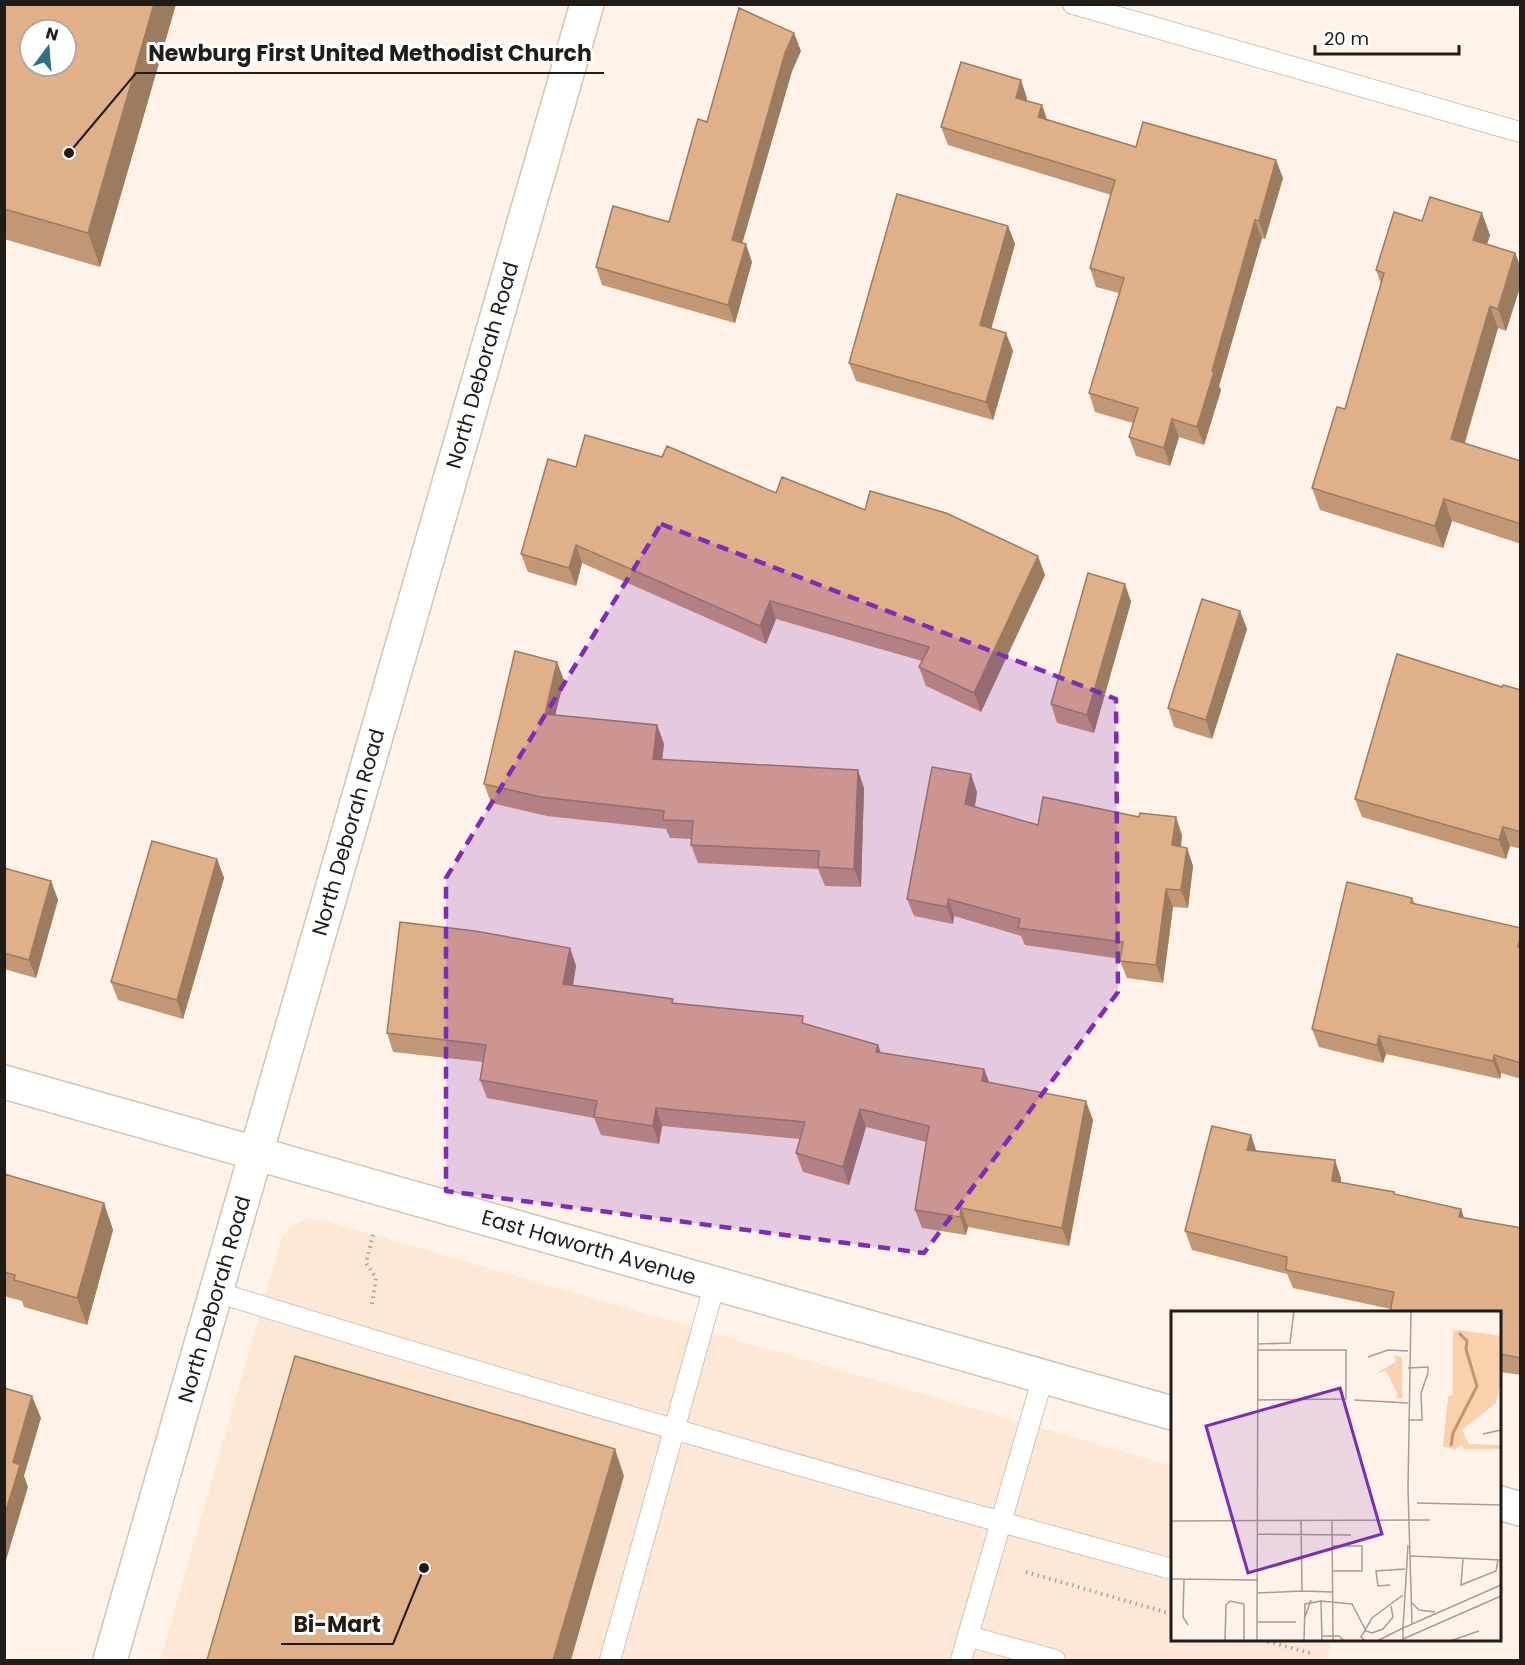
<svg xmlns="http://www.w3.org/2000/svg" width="1525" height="1665" font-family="Poppins,sans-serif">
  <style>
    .built { fill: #fde7d5 }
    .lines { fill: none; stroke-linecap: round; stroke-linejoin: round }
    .lane-casing { stroke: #d2c3b7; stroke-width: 22 }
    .street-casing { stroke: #d2c3b7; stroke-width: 36 }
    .secondary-casing { stroke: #d2c3b7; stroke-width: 36 }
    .path { stroke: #aca29a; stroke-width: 4; stroke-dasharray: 1.5 4.5; stroke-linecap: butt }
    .lane { stroke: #fff; stroke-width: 20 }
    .street { stroke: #fff; stroke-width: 33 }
    .secondary { stroke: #fff; stroke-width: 33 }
    .wall { fill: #c19775 }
    .shaded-wall { fill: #9d7b5f }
    .building { fill: #e0b088; stroke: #9d7b5f; stroke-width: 1.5; fill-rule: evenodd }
    .marked { fill: #7b2cbf; fill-opacity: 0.2; stroke: #7b2cbf; stroke-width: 4.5; stroke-dasharray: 12 8; stroke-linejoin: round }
    .labels { text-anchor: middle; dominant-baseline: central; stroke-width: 6; stroke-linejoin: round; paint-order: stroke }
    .street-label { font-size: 21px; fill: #211c17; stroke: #fff }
    .inset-river { fill: none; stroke: #c3946d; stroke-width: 3 }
    .inset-road { fill: none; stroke: #a69c94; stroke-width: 1.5 }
    .view { fill: #7b2cbf; fill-opacity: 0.15; stroke: #7b2cbf; stroke-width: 3 }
    .inset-edge { fill: none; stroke: #211c17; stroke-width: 3 }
    .leader { fill: none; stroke: #211c17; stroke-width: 2 }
    .callout-dot { fill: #211c17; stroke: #fff; stroke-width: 2 }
    .callout-label { font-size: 22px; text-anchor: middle; font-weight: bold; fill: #211c17; stroke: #fff; stroke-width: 6; stroke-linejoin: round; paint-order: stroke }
  </style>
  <rect width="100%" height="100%" fill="#fff2e8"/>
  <!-- built -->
  <path class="built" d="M307,1219l15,1 850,246v174h160l-6,20h-1166l122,-423 10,-12z"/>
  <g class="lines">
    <defs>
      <path id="lane" d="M1073,4l447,128
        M216,1292c317,98 636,190 956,277
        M968,1636l87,24
        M610,1660l105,-377
        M961,1660l82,-283"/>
      <path id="street" d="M110,1660l477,-1656"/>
      <path id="secondary" d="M4,1082l1168,331
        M1500,1503l20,6"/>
    </defs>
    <!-- lane casing -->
    <use href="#lane" class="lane-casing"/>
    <!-- street casing -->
    <use href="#street" class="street-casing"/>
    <!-- secondary casing -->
    <use href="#secondary" class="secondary-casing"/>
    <!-- path -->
    <path class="path" d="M372,1304l4,-26 -10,-15 8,-32
      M1026,1572l146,42
      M1262,1640l52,14"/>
    <!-- lane -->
    <use href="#lane" class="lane"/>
    <!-- street -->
    <use href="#street" class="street"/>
    <!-- secondary -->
    <use href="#secondary" class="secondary"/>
  </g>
  <!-- wall -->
  <path class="wall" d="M4,4h172l-76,263 -96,-28z
    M801,51l-9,20 -50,173 10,18 -17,61 -133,-38 -6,-18 73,-45z
    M1021,80l6,19v2l15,4 5,14 89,28 147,31 -18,61 -3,-1 -43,148 2,4 -17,55 -25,-8 -9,29 -34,-10 -7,-19 4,-14 -38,-11 -6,-19 30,-100 -23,-6 -6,-19 21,-73 -163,-50 -7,-18z
    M1422,221l68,14 -3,9 28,9 6,14v17l-15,47 -8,-3 -33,115 56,18v83l-69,-23 -9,27 -123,-38 -8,-22 33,-79 36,-125 -5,-14z
    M1008,226l7,18 -24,84 22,23 -20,69 -137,-39 -7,-18z
    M576,467l200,26 89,17 180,65 -64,137 -55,-26 -7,-19 3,-6 -146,-42 -10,25 -184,-81 -6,23 -48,-14 -7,-18z
    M1125,584l6,18 -37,131 -37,-10 -6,-19z
    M1240,611l7,18 -35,110 -38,-12 -6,-19z
    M564,680l-9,35 102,10 7,19 -2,16 202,28 -3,99 -36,-1 -7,-17 -120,-6 -7,-18 1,-6 -22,-1 -4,-9 -119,-13 -56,-13 -7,-19z
    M1502,687l19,3v159l-11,-3 -4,13 -144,-42 -7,-18z
    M977,792l-2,15 63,18 144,10 -1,12 6,1 6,18 -5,42 -15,-1 -10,76 -36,-5 -7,-17 1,-2 -96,-14 -4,-9 -67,-20 -1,8 -39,-8 -7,-17z
    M217,859l7,19 -41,141 -65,-19 -7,-18z
    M4,868l47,13 7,19 -22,78 -32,-9z
    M1412,898l3,6 106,24v151l-20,-6 -1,6 -114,-25 -3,9 -64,-16 -7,-18z
    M570,948l6,18 -3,19 101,19 132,20 72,21 3,8 103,16 5,13 104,38 -24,126 -101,-19 -2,8 -44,-7 -7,-18 11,-68 -60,-15 -17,58 -46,-13 -7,-19 4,-14 -138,-13 -3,18 -58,-9 -7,-17 -107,-20 -7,-18 3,-18 -90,-10 -6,-19z
    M1251,1135l5,16 85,27v4l120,27 3,9 57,10v147l-21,-3v-60l-109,-3 -98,-21 -6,-14 -95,-24 -7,-19z
    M4,1174l100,29 9,27 -26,95 -63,-18 -2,-6 -18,-5z"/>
  <!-- shaded-wall -->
  <path class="shaded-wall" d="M154,4h22l-76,263 -12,-34z
    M794,33l7,18 -9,20 -54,187 -6,-18 53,-187z
    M1021,80l6,19 -5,17 -6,-18z
    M1042,105l6,19 -10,-7z
    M1276,160l7,18 -18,61 -6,-18z
    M1482,213l8,22 -9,27 -8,-22z
    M1255,220l7,18 -43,148 2,4 -17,55 -7,-18 15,-56z
    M1008,226l7,18 -28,100 -7,-19z
    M746,244l6,18 -17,61 -7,-18z
    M1515,253l6,14v17l-15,47 -8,-22z
    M1490,306l8,22 -39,133 -8,-22z
    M1006,333l7,18 -20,69 -7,-18z
    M1172,419l7,18 -9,29 -6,-18z
    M1444,499l8,22 -9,27 -8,-22z
    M576,545l6,18 -6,23 -7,-18z
    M1038,556l7,19 -64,137 -7,-19z
    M1125,584l6,18 -37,131 -7,-18z
    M770,601l6,18 -10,25 -6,-18z
    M1240,611l7,18 -35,110 -6,-19z
    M557,662l7,18 -13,52 -6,-18z
    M657,725l7,19 -4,34 -7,-19z
    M858,770l6,18 -3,99 -7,-18z
    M971,774l6,18 -5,30 -7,-18z
    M1176,817l6,18 -3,28 -7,-18z
    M1503,827l7,19 -4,13 -7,-19z
    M1187,848l6,18 -5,42 -7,-18z
    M217,859l7,19 -41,141 -6,-19z
    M51,881l7,19 -22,78 -7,-18z
    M1166,889l7,18 -10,76 -7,-18z
    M948,899l6,17 -1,8 -6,-17z
    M1521,934v21l-3,-8z
    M570,948l6,18 -6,36 -7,-18z
    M1379,1036l7,18 -3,9 -6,-18z
    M878,1045l6,18 -8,-11z
    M1494,1055l7,18 -1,6 -7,-18z
    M984,1069l7,18 -9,-6z
    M1086,1101l7,19 -24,126 -7,-18z
    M656,1108l6,18 -3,18 -6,-18z
    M860,1109l6,18 -17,58 -6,-18z
    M1251,1135l6,18 -10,-3z
    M1335,1160l6,18 -2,21 -7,-18z
    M104,1203l9,27 -26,95 -10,-27z
    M961,1208l7,19 -2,8 -6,-18z
    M1461,1209l6,19 -8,-11z
    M32,1396l9,22 -17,58 4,11 -24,80v-50l9,-55z
    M615,1449l9,27 -53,184h-18z"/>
  <!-- building -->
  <path class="building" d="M4,4h150l-66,229 -84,-24zM30,30h36v36h-36z
    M739,8l55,25 -9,20 -53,187 14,4 -18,61 -132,-38 17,-61 56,16 29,-103 9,3z
    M961,62l60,18 -5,18 26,7 -4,12 98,30 7,-25 133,38 -17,61 -4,-1 -43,151 2,1 -17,55 -25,-8 -8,29 -35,-11 9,-29 -49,-15 35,-115 -34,-10 25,-88 -174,-53z
    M897,194l111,32 -28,99 26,8 -20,69 -137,-39z
    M1430,197l52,16 -9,27 42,13 -17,56 -8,-3 -39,133 70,22v63l-77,-25 -9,27 -123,-38 25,-81 8,2 39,-136 -8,-3 18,-58 28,9z
    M585,435l77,22 5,-11 109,47 6,-16 83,33 5,-19 76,22 92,43 -64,137 -55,-26 10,-20 -159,-46 -10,25 -184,-81 -7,23 -48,-14 27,-95 28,8z
    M1088,573l37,11 -38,131 -36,-11z
    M1202,599l38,12 -34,109 -38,-12z
    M515,651l42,11 -12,52 112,11 -4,34 205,11 -4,99 -36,-2 1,-16 -128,-6 2,-24 -30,-1 1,-9 -123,-14 -57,-13z
    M1397,654l105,33 1,-2 18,5v142l-18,-5 -4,13 -144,-41z
    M932,767l39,7 -6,30 73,21 5,-28 96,20 1,-4 36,4 -4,28 15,3 -6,42 -15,-1 -10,76 -36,-4 3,-19 -105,-14 2,-9 -72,-20 -1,8 -40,-8z
    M152,841l65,18 -40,141 -66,-18z
    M4,868l47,13 -22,79 -25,-7z
    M1347,882l65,16 -1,5 110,25v6l-3,13 3,1v115l-27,-8 -1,6 -114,-25 -2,9 -65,-16z
    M400,922l75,9 95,17 -7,36 110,15 -1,4 131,13 -1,7 76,22 -2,7 108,17 -2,12 104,20 -24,127 -101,-20 -1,9 -45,-7 14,-84 -69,-17 -17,58 -47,-14 9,-31 -149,-14 -3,18 -59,-9 3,-16 -117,-21 6,-35 -99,-12z
    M1212,1126l39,9 -4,15 88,10 -3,21 62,11v2l67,15 -2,8 62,11v130l-21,-4v-42h-110l4,-20 -108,-22 1,-13 -102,-26z
    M4,1174l100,29 -27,95 -63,-18 1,-5 -11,-3z
    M295,1356l320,93 -62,211h-346z
    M4,1388l28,8 -19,66 7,3 -16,52z"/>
  <!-- marked area -->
  <path class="marked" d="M661,524l455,175 2,293 -194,261 -478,-62v-313z"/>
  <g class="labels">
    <!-- street labels -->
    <g class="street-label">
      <text transform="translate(482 365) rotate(-74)">North Deborah Road</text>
      <text transform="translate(348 832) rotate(-74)">North Deborah Road</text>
      <text transform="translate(589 1247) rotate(16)">East Haworth Avenue</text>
      <text transform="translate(214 1299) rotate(-74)">North Deborah Road</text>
    </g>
  </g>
  <!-- overview -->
  <g transform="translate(1171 1311)">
    <rect width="330" height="330" fill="#fff2e8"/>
    <path d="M223,44l8,2v42l-7,-2 3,-2 -12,-24 -11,3 21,-12z" fill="#fbd0ac"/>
    <path d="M288,19l42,6v44l-5,23 -34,27 7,14 31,1v4h-36l-2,-4 -7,4 -12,-2 5,-50 5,-3v-63z" fill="#fbd0ac"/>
    <path class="inset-river" d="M280,135l2,-13 24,-47 -11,-37 1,-8 -8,-8"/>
    <path class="inset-road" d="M240,0l-3,178 4,135M87,33l32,-1 4,-32M197,46l20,-7 20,1M86,89l89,-1v-49h-88M183,89l54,3M237,109h14l-1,-27 7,-20v-6l-20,1M312,123l18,-4M246,192l84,2M0,210l259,-1M130,210l1,70 30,1M161,210l1,120M86,223l94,1M161,235h30v25h-30M240,245l90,4M292,248l-2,26 35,-14 2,-11M0,268l86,1M13,269l-1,37 5,8M219,274l-12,1 -2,-15 29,-2M86,282l45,-2M241,292l7,7 16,2M134,306l6,-17M86,311h39M151,325h17l5,5M232,328l98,-43M54,330l1,-36 4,-4 14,3v37M86,330l1,-330M133,330l1,-37 16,-3M151,330l-1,-40 31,3 14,27 6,2 11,-4 10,-12 -2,-11M194,330l-4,-4 11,-19 31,-23M206,330l26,-13 5,-83M232,330v-13l98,-43M279,330l29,-10"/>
    <path class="view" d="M169,77l42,146 -134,39 -42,-147z"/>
    <rect width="330" height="330" class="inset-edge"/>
  </g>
  <!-- callouts -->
  <path class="leader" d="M69 153L136 73H604M424 1568L393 1644H281"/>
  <g class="callout-dot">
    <circle cx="69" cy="153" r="6"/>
    <circle cx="424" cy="1568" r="6"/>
  </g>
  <g class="callout-label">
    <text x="370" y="61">Newburg First United Methodist Church</text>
    <text x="337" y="1632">Bi-Mart</text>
  </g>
  <!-- border -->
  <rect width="1525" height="1665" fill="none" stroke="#211c17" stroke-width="12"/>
  <!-- north arrow -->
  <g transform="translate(48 48) rotate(16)"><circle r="28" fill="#ffffff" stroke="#a6a4a2" stroke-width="1.5"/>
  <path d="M0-4.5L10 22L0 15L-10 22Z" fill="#2f7183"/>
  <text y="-9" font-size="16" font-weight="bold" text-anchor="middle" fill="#211c17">N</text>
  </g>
  <!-- scale -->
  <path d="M1315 45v9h144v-9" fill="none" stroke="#211c17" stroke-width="3"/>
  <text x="1324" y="45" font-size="18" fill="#211c17" stroke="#ffffff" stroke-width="4.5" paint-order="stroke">20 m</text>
</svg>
